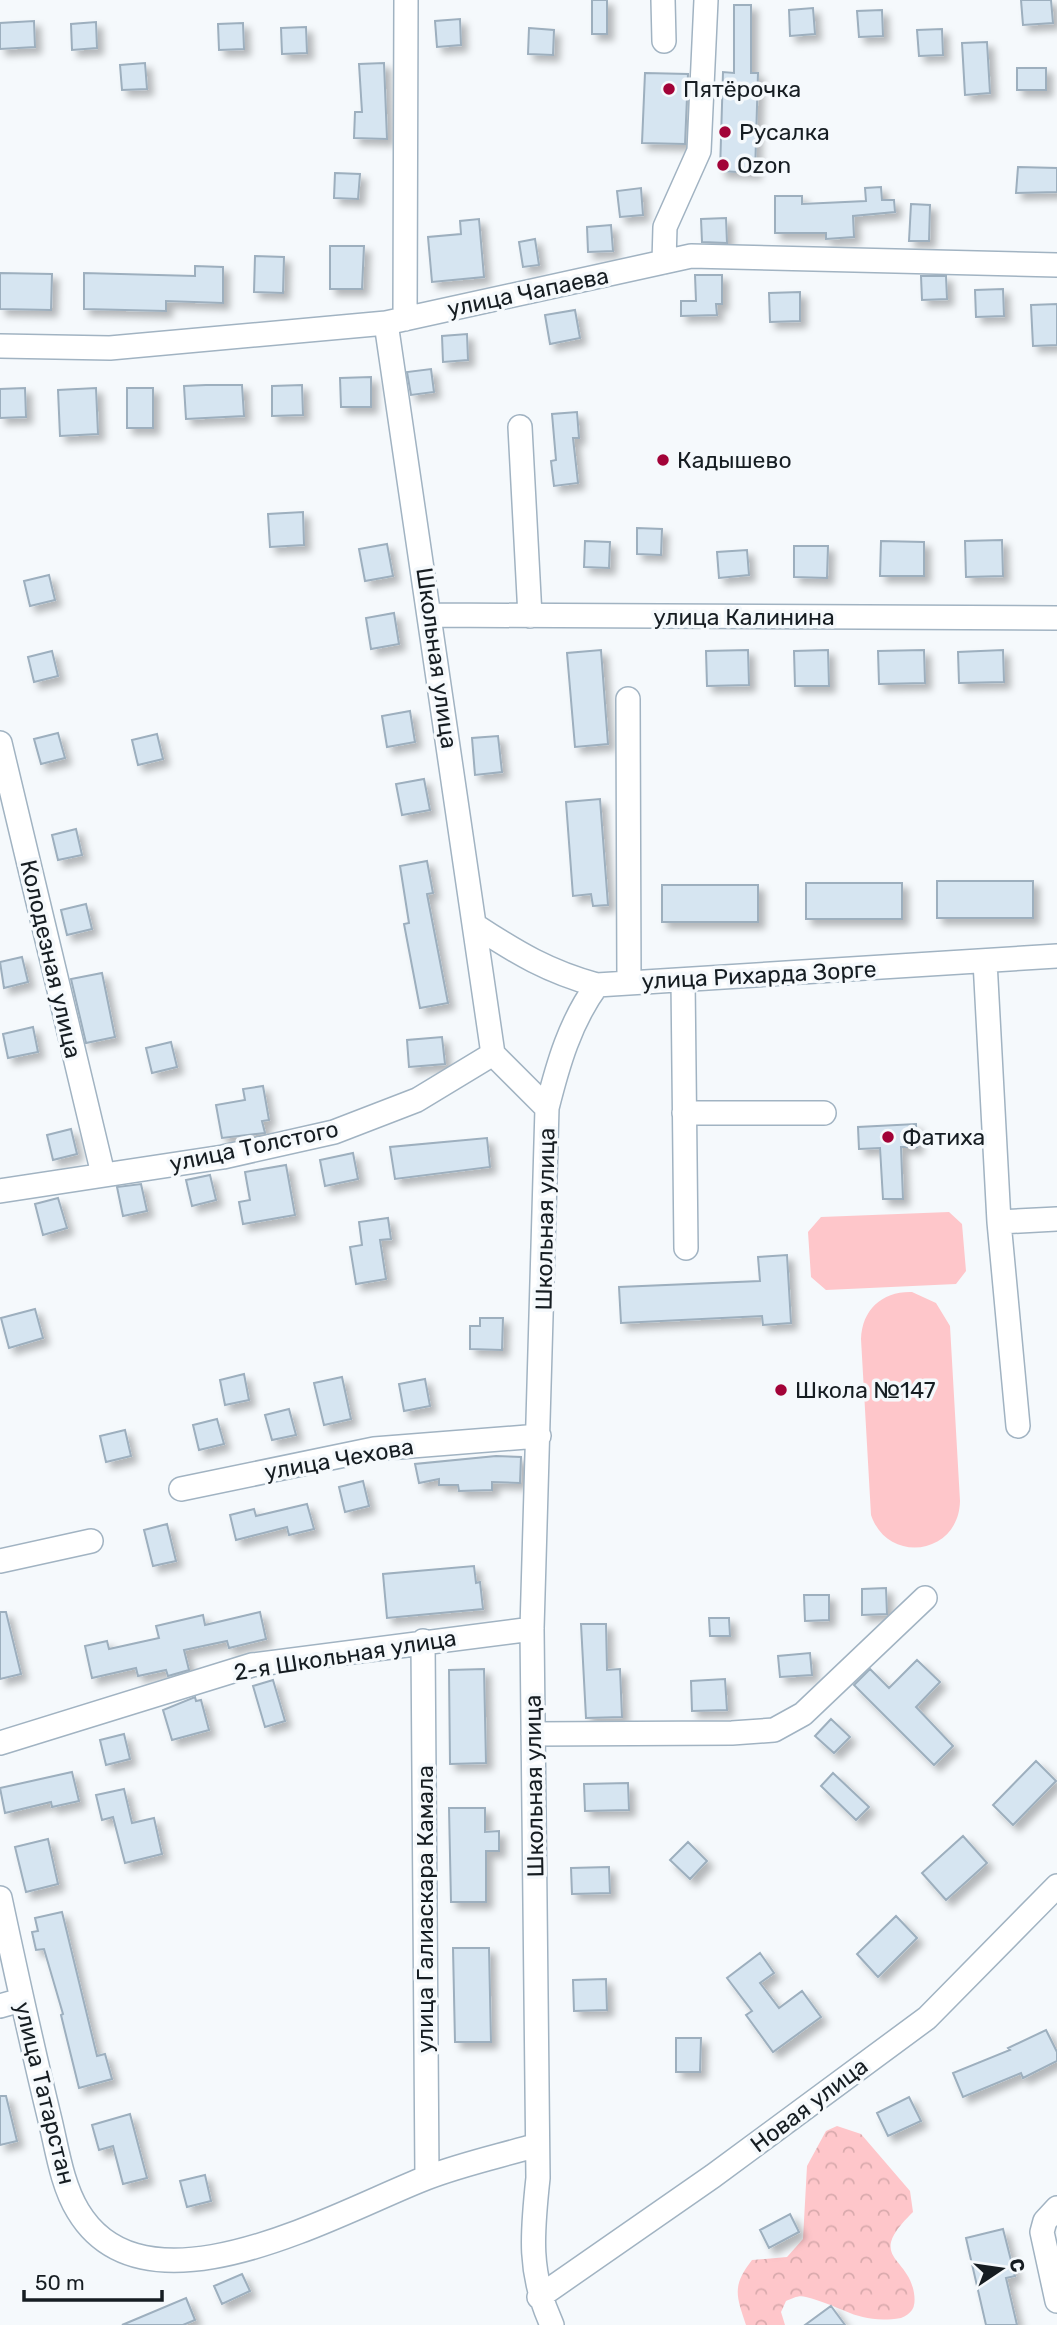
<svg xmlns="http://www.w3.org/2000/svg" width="1057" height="2325" font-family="Rubik,sans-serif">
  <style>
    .green { fill: #fec6ca }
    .forest { fill: url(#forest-crowns) }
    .building { fill: #d6e5f1; stroke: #9dafbe; stroke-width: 2; filter: url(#shadow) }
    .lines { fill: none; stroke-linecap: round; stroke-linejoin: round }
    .minor-casing { stroke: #a1b3c2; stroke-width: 26 }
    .minor { stroke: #fff; stroke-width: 23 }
    .poi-dot { fill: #a20338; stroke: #f5f9fc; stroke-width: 2.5 }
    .labels { text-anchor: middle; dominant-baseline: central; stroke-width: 7; stroke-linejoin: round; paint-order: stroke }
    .poi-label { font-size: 23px; fill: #161d22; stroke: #f5f9fc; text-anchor: start }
    .street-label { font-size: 23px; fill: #161d22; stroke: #f5f9fc }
  </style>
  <defs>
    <pattern id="forest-crowns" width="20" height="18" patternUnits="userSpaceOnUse" patternTransform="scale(1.75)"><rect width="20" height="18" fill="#fec6ca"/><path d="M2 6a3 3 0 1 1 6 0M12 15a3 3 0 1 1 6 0" fill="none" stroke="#d9aaad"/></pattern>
    <filter id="shadow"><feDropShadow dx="6" dy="6" stdDeviation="3.5" flood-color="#0004"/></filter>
  </defs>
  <rect width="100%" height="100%" fill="#f5f9fc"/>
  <!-- green -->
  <path class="green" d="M949,1212l13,12 4,47 -10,13 -130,6 -15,-13 -3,-45 13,-15z
    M912,1292l24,11 14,23 10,175c-1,54 -72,64 -89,14l-10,-176c1,-30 22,-48 51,-47z"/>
  <!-- forest -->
  <path class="forest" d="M837,2126l24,8 49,57 3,21c-48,47 -5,43 1,81 2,13 -1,20 -13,25 -43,7 -58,-12 -95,-21 -8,-2 -12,1 -20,4l-5,11 4,13h-39c-10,-30 -14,-39 6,-65l35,-3 16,-18 4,-73 19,-35z"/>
  <!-- building -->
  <path class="building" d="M592,0h15v34h-15z
    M1021,0h30l2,23 -30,2z
    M734,5h17v68h7l-3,100 -35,-2 3,-99 11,1z
    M813,8l2,26 -25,2 -1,-26z
    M882,10l1,26 -24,1 -2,-26z
    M460,19l1,26 -24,2 -2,-26z
    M34,21l1,26 -35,2v-26z
    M96,22l1,26 -25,2 -1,-26z
    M243,23l1,26 -25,1 -1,-26z
    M306,27l1,26 -25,1 -1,-26z
    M529,28l25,2 -1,25 -25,-1z
    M942,29l1,26 -24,1 -2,-26z
    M987,42l3,51 -25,2 -3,-52z
    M145,63l2,26 -25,1 -2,-25z
    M384,63l3,76 -33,-1 1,-26h7l-3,-48z
    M1017,68h29v22h-29z
    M645,73l43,1 -3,70 -43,-1z
    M1018,167l39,1v24l-41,1z
    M335,173l25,1 -2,25 -24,-1z
    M881,187l1,13h12l1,12 -42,4 1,21 -28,2v-6h-51v-37h27v8l64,-3 -1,-13z
    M641,188l2,27 -23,2 -3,-26z
    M911,204l19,1 -1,36h-20z
    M726,218l1,25 -25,-1 -1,-23z
    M479,219l5,58 -52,5 -4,-45 33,-3 -1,-13z
    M611,225l2,26 -25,1 -1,-25z
    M535,239l4,26 -16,2 -4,-25z
    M330,246h34l-2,43h-32z
    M255,256l29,1 -1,36 -29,-1z
    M195,266l28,1v36l-57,-2v10l-82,-2v-36l111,3z
    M0,273l52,1 -1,36 -51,-1z
    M695,275h27v29h-6l1,11 -36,1v-15h15z
    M921,276h25l1,23 -25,1z
    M1003,289l1,27 -28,1 -1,-27z
    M800,292v29l-30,1 -1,-29z
    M1057,304v41l-24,1 -2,-41z
    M575,310l5,28 -30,6 -5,-29z
    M467,334l1,26 -25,2 -1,-26z
    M431,369l3,23 -23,3 -4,-23z
    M371,377v30h-30l-1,-29z
    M206,385h36l2,31 -58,3 -2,-33z
    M302,385l1,30 -31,1v-30z
    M25,388l1,29 -26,1v-29z
    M96,388l2,46 -38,2 -2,-46z
    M127,388h26v40h-26z
    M577,412l2,26h-6l5,45 -24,3 -3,-25 5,-1 -4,-46z
    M303,512l1,33 -34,2 -2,-33z
    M637,528l25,1 -1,26 -24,-1z
    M1002,540l1,36 -37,1 -1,-36z
    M585,541l25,1 -1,26 -25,-1z
    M881,541l43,1v34h-44z
    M387,544l6,32 -28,5 -6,-32z
    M794,546h34l-1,32 -33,-1z
    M747,550l2,25 -30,3 -2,-26z
    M49,575l6,25 -25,6 -6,-25z
    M394,613l5,31 -28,5 -5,-31z
    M601,650l7,94 -33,3 -8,-94z
    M748,650l1,35 -42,1 -1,-35z
    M828,650l1,36h-34l-1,-35z
    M924,650l1,33 -46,1 -1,-33z
    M1003,650l1,32 -45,1 -1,-31z
    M52,651l6,25 -24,6 -6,-25z
    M410,711l5,31 -28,5 -5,-31z
    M58,733l7,25 -24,6 -7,-25z
    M157,734l6,25 -25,6 -6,-25z
    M498,736l4,36 -27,3 -3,-37z
    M424,779l6,31 -28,5 -6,-31z
    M600,799l8,106 -15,1 -2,-12 -18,2 -7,-94z
    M76,829l6,26 -24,5 -6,-25z
    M427,861l6,32 -6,1 21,109 -28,5 -16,-84 5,-1 -9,-57z
    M937,881h96v37h-96z
    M806,883h96v36h-96z
    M662,885h96v37h-96z
    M86,904l6,25 -25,6 -6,-25z
    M22,957l6,25 -24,6 -4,-26z
    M102,973l13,64 -29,6 -15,-64z
    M33,1027l5,25 -30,6 -5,-24z
    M442,1037l3,27 -36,3 -2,-27z
    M171,1042l6,25 -25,6 -6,-25z
    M263,1086l6,34 -7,1 3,12 -43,5 -6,-33 29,-5 -2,-11z
    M916,1124l1,23h-16l2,52h-20l-3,-51 -21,1 -1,-22z
    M71,1129l6,25 -24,6 -6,-25z
    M487,1138l3,29 -95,12 -5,-32z
    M353,1153l5,26 -33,7 -5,-26z
    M286,1165l9,50 -52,9 -4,-22 11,-2 -5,-28z
    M210,1175l6,25 -24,6 -6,-26z
    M141,1184l6,27 -24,5 -6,-29z
    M58,1198l9,30 -24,7 -8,-31z
    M388,1218l3,21 -11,1 6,39 -30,5 -6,-37 12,-2 -3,-23z
    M787,1255l4,68 -28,2 -1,-9 -141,7 -2,-36 141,-6 -2,-24z
    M35,1309l8,29 -34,10 -8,-30z
    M480,1318h23l-1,32 -32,-1v-23h10z
    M244,1374l5,26 -24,5 -5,-25z
    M342,1377l9,42 -27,6 -10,-42z
    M425,1379l5,27 -26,5 -5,-27z
    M289,1409l7,26 -24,5 -7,-25z
    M217,1419l7,25 -25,6 -6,-25z
    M125,1430l6,26 -25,6 -6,-26z
    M496,1456l25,1 -1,26 -28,-1v8l-33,1 -1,-6h-19v-6l-20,4 -4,-19z
    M363,1481l6,25 -24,6 -6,-25z
    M307,1504l7,25 -25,6 -2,-8 -51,13 -6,-25 24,-6 2,7z
    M167,1524l9,37 -23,5 -9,-36z
    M474,1566l2,17 4,-1 3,27 -96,9 -4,-44z
    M886,1588l1,26 -25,1v-26z
    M804,1595h25v25l-24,1z
    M0,1612h6l15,62 -21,5z
    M260,1612l6,27 -37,9 -2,-7 -43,9 5,20 -21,6 -2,-6 -28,6 -2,-8 -44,10 -7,-32 22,-5 2,8 50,-11 -3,-12 47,-11 2,10z
    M709,1618h20l1,18h-20z
    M581,1624h25l1,46 13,-1 2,48 -36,1z
    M810,1653l2,22 -32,2 -2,-21z
    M917,1660l23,22 -24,25 37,39 -19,19 -80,-80 16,-16 19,19z
    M484,1669l2,94 -36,1 -1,-94z
    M725,1679l2,31 -35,1 -1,-30z
    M273,1680l12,41 -20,6 -12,-41z
    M195,1697l1,4 5,-1 8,30 -37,10 -9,-30z
    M831,1719l19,18 -16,16 -19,-17z
    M124,1734l6,25 -24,6 -6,-25z
    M1036,1761l20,20 -43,44 -20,-20z
    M72,1772l7,29 -27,6 -1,-5 -46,11 -5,-25z
    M833,1773l36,34 -13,13 -35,-34z
    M628,1783l1,27 -44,1 -1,-27z
    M124,1789l8,34 22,-5 8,36 -37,9 -12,-46 -11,3 -6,-25z
    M449,1808h36v24l14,-1v20h-13v51h-35z
    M963,1836l24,27 -41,37 -24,-27z
    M48,1839l10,45 -32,8 -11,-45z
    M688,1842l19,19 -17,18 -20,-19z
    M609,1867l1,26 -38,1 -1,-26z
    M62,1912l35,144 8,-2 7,25 -33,9 -18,-73 2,-1 -19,-65 -8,1 -4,-18 6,-1 -3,-13z
    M896,1916l21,22 -39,39 -21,-23z
    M453,1948h36l2,94h-36z
    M760,1953l14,20 -14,10 19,25 23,-17 19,26 -48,35 -27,-37 6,-4 -25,-33z
    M606,1979l1,31 -33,1 -1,-31z
    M1046,2030l11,22v9l-34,17 -2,-5 -58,24 -10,-24 57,-23 -2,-2z
    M676,2038h25l-1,34h-24z
    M0,2096h6l11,45 -17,4z
    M909,2097l12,24 -33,15 -11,-23z
    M130,2114l17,64 -24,6 -10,-38 -14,4 -7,-25z
    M205,2175l6,26 -24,6 -7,-26z
    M790,2214l9,18 -30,16 -9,-18z
    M1003,2229l12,47 -9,2 11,47h-31l-20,-87z
    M242,2274l8,17 -28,13 -8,-18z
    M186,2298l9,22 -12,5h-61z
    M831,2306l14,19h-40z"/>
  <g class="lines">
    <defs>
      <path id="minor" d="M663,0l1,41
        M664,262l1,-35 34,-76 7,-151
        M405,319l1,-319
        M386,323l107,731 54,54 -15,521 6,549c-6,55 -10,95 14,147
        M0,346l110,2 276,-25 305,-67 366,9
        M520,427l10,189
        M430,615l627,3
        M628,699l1,284
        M0,743l103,431
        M476,926c41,27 73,46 121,59l460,-29
        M985,961l14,261 19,204
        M683,980l3,268
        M547,1108c11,-44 23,-86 50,-123
        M684,1113h140
        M0,1191l223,-34 111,-25 83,-32 76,-46
        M999,1222l58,-3
        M181,1489l193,-40 165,-13
        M0,1561l91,-20
        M423,1641l4,536
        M533,1734l199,-1 42,-3 29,-16 122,-116
        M0,1743l252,-78 280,-36
        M0,1898c16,75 32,148 50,222 7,29 12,65 28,91 68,113 260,1 348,-33 36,-14 74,-22 111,-33
        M0,2006l21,-6
        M1057,2208l-12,13 -3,11 15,69
        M539,2297l174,-121 214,-158 130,-132"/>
    </defs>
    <!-- minor casing -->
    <use href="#minor" class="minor-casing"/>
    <!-- minor -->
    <use href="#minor" class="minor"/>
  </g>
  <!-- markers -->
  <g class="poi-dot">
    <circle cx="669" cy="89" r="7"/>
    <circle cx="725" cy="132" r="7"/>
    <circle cx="723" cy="165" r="7"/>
    <circle cx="663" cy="460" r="7"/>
    <circle cx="888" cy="1137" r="7"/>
    <circle cx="781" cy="1390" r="7"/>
  </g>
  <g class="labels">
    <!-- poi labels -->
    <g class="poi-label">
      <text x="683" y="89">Пятёрочка</text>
      <text x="739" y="132">Русалка</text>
      <text x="737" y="165">Ozon</text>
      <text x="677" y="460">Кадышево</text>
      <text x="902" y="1137">Фатиха</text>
      <text x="795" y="1390">Школа №147</text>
    </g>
    <!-- street labels -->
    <g class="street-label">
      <text transform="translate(528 292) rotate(-12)">улица Чапаева</text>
      <text x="744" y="617">улица Калинина</text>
      <text transform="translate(437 658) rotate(82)">Школьная улица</text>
      <text transform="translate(51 959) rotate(77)">Колодезная улица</text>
      <text transform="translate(759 975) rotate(-3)">улица Рихарда Зорге</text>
      <text transform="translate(254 1146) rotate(-12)">улица Толстого</text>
      <text transform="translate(545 1219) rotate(-89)">Школьная улица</text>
      <text transform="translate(339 1459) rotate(-10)">улица Чехова</text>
      <text transform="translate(345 1655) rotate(-9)">2-я Школьная улица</text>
      <text transform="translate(534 1786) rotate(-91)">Школьная улица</text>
      <text transform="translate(425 1909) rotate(-90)">улица Галиаскара Камала</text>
      <text transform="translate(45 2093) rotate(76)">улица Татарстан</text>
      <text transform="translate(809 2105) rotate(-37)">Новая улица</text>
    </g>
  </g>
  <!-- north arrow -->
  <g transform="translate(1001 2269) rotate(77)" stroke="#f5f9fc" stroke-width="5" paint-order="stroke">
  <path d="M0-5L12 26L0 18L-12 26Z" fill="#161d22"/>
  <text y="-10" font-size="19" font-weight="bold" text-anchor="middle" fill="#161d22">С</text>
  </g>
  <!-- scale -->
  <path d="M24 2290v10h138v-10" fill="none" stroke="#161d22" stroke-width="3.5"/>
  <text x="35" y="2290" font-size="21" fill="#161d22" stroke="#f5f9fc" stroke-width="5" paint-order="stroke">50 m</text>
</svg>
